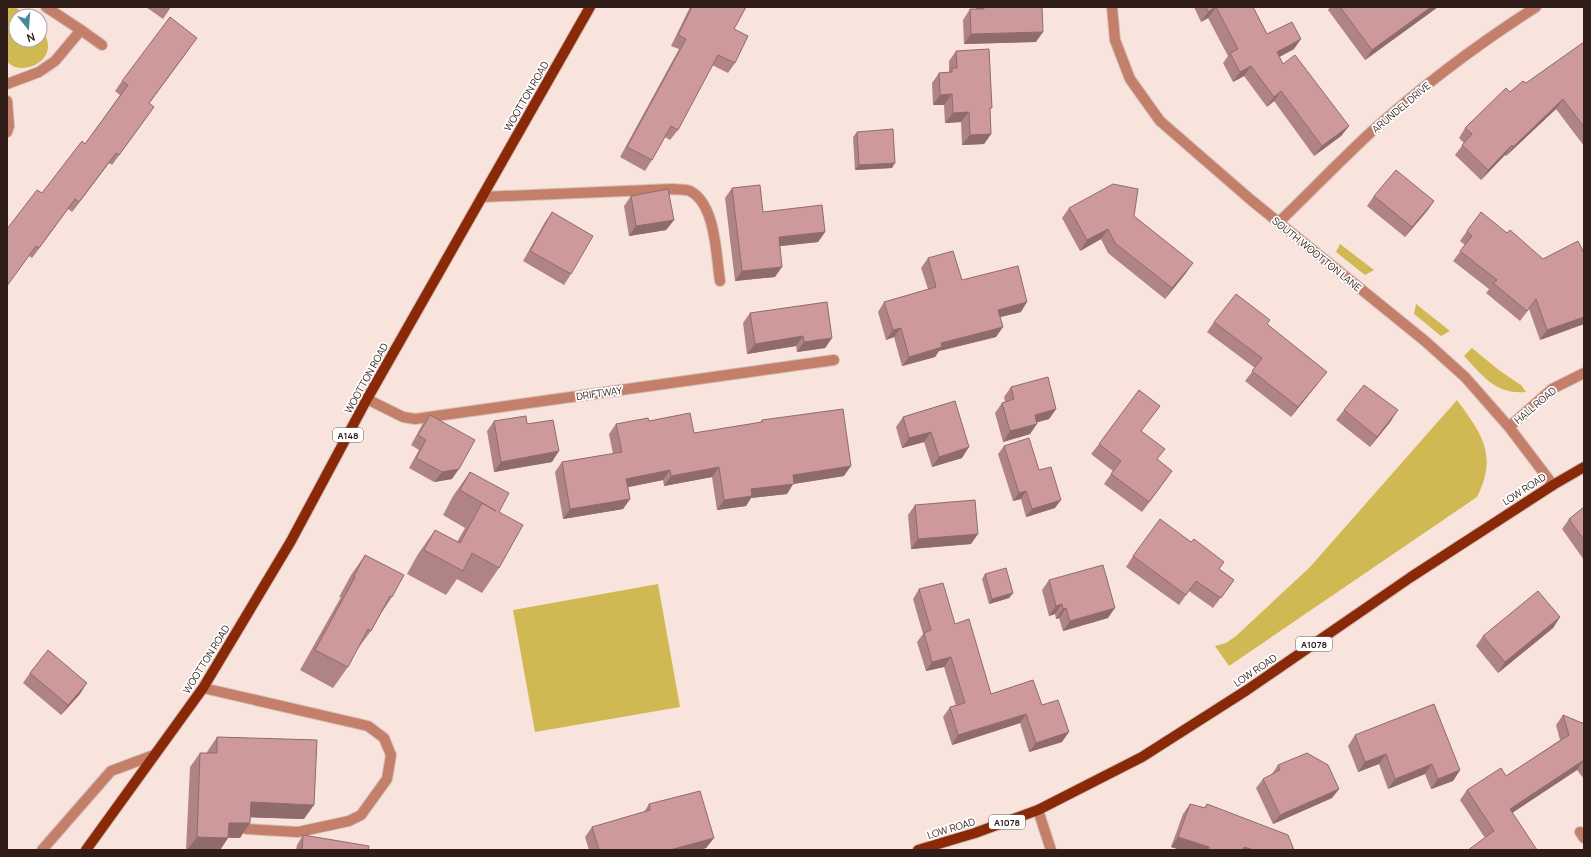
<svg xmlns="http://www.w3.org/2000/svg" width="1591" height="857" font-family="Manrope,sans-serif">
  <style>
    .green { fill: #d0b953 }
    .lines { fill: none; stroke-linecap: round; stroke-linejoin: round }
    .service-casing { stroke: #d4bfba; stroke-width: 12 }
    .minor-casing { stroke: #d4bfba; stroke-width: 12 }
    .tertiary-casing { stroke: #d4bfba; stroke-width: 12 }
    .primary-casing { stroke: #d4bfba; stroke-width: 12 }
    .service { stroke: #c47f6b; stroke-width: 10 }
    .minor { stroke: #c47f6b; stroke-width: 10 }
    .tertiary { stroke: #c47f6b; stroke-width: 10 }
    .primary { stroke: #892907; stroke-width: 10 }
    .wall { fill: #b08484 }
    .shaded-wall { fill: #906b6c }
    .building { fill: #cd999a; stroke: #906b6c }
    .labels { text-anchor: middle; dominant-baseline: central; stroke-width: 3.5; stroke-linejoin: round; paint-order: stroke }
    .shield { fill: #fff; stroke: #6e615d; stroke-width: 1 }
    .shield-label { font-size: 9px; font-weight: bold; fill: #301d18 }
    .street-label { font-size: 10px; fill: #301d18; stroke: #fff }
  </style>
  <rect width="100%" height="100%" fill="#f8e3dd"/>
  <!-- green -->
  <path class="green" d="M7,7h8l12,9h-11v24h24v-15c4,7 8,14 8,21 0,16 -19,25 -33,21 -3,-1 -6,-4 -8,-5z
    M1340,244l34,26 -9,5 -29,-23z
    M1416,304l34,27 -9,5 -27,-22z
    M1472,348l28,23 21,14 5,7c-30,3 -43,-16 -62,-36z
    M1457,400c25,34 41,55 20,97l-248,169 -14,-20 11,-3 10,-7 74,-69z
    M658,584l22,123 -145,25 -22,-122z"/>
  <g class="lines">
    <defs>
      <path id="service" d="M482,197l190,-8c5,1 13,0 18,2 26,13 26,65 30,90
        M203,688l165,38 16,12 7,17 -4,24 -26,36 -12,6 -51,11 -51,-3"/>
      <path id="minor" d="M1112,7l3,33 15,39 30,42 91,79 174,141 40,36 44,50 44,58
        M81,30l21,15
        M7,84l32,-12 16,-11 26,-31 -35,-23
        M7,101l2,25 -2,6
        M1279,222c30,-29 60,-60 91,-89 51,-46 108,-89 166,-126
        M367,399l36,18 12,2 419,-59
        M1509,427l43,-38 32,-16
        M1580,832l4,6
        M42,850l69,-79 43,-16"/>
      <path id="tertiary" d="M1038,810l13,40"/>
      <path id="primary" d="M86,850l117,-162 88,-147 76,-142 223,-392
        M918,850l57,-17 63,-23 104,-53 105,-67 164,-113 142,-92 31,-18"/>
    </defs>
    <!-- service casing -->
    <use href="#service" class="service-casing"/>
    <!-- minor casing -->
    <use href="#minor" class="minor-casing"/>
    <!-- tertiary casing -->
    <use href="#tertiary" class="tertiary-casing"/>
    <!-- primary casing -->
    <use href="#primary" class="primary-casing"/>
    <!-- service -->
    <use href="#service" class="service"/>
    <!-- minor -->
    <use href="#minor" class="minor"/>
    <!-- tertiary -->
    <use href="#tertiary" class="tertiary"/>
    <!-- primary -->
    <use href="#primary" class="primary"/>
  </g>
  <!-- wall -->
  <path class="wall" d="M146,7h25l-8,12z
    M690,7h56l-12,22 1,34 -7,10 -16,-8 -34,65 -8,10 -5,-3 -13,23 -7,11 -25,-14 59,-108 -8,-3z
    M976,7h66l-6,35 -72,2 -1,-24 7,-11h6z
    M1194,7h59l14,27 27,15 -15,8 4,7 66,62 -8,10 -27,20 -40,-55 -7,6 -23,-31 -11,6 -10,-19 5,-7 -20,-38 -7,4z
    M1330,7h108l-73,53 -37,-50z
    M1584,42v104l-28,-37 -50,47 -1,-1 -24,25 -26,-25 9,-12 -5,-5 6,-10 45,-36 16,-9z
    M190,48l-41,56 -2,13 -35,48 -3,-2 -37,49 -4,-3 -36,49 -3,-2 13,-63 43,-49 35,-49 -5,-4 7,-10z
    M956,51l34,60 1,23 -7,10 -22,1 -1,-23 -16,1 -1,-18h-11l-1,-22 7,-10 10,-1v-11z
    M857,132l35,36 -37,2 -2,-33z
    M732,188l31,24 62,20 -7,10 -38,4 -5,31 -40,4 -10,-83z
    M631,196l43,24 -8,10 -37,6 -5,-30z
    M1374,196l60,5 -7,10 -22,26 -38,-31z
    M1069,208l65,8 52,57 -21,26 -57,-46 -7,-14 -21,12 -18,-33z
    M552,212l19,62 -7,11 -41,-24 22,-39z
    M1467,231l117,93 -44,16 -11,-31 -9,12 -34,-28 3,-4 -36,-28 12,-16 -5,-4z
    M928,258l34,22 59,32 -21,5 -4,20 -57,14 -4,6 -33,9 -8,-29 -8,3 -8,-28 6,-10 44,-13 -7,-21z
    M750,313l82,25 -7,10 -28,4 -1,-6 -49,8 -4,-31z
    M1214,322l53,2 52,58 -28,35 -46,-36 10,-13 -48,-36z
    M1011,387l45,22 -7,10 -12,3 -7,12 -27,8 -8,-29 7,-10 3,-1 -1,-5z
    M955,401l7,57 -30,9 -8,-25 -22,6 -6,-21 7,-10z
    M1160,406l-19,25 17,29 14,11 -30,41 -38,-28 9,-13 -22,-17 8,-10z
    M1344,410l47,11 -21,26 -34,-27z
    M430,415l22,64 -18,3 -25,-14 10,-18 -8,-5 11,-20z
    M762,420l82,56 -51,8 -6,10 -36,4 -5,8 -29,4 -5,-33 -48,9 -1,-6 -35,7 2,12 -7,10 -60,10 -8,-47 7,-10 51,-8 -4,-20 7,-10 33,-3 45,12 66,-10z
    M494,421l33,3 25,38 -58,10 -7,-41z
    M1004,446l35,24 16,38 -29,9 -5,-18 -8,2 -15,-47z
    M470,472l29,40v56l-17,25 -25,-14 -11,16 -39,-21 11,-20 17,-24 22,12 8,-14 -22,-13 10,-19z
    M915,505l56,39 -60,5 -3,-34z
    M1584,507v53l-22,-31 7,-10z
    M365,555l27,42 -12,18 -9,16 -15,20 -8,16 -15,21 -33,-18 41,-73h-2l12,-22z
    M1133,556l86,13 15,11 -21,28 -24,-17 -10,14 -53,-38z
    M985,574l28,19 -4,5 -20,6 -7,-25z
    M1049,580l59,38 -45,13 -4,-13 -3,1 -1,-5 -6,2 -7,-26z
    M919,589l36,35 36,70 51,11 20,37 -33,10 -9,-29 -68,22 -9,-28 7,-10 6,-1 -12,-39 -18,4 -9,-29 6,-8 -10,-35z
    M1560,617l-7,11 -55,45 -22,-27 7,-10z
    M30,673l50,21 -19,21 -38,-32z
    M1563,715l19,8 2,-1v57l-7,-9 -65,43 25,37 -52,-12 -25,-38 7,-10 39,-14 54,-36 -4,-15z
    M1355,735l105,35 -7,11 -22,8 -6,-15 -37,15 -9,-25 -21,8 -10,-26z
    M217,737l87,82 -54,-2 -10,21h-12l-8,12h-34l4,-83 10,-14h7v-1z
    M1278,765l61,24 -7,9 -59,26 -17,-36 7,-9 9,-5z
    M649,804l65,34 -8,10 -6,2h-111l-4,-13 7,-10 52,-15z
    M1190,804l14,4 3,-4 87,46h-113l-10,-3 12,-33z
    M303,835l65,15h-72l1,-5z"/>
  <!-- shaded-wall -->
  <path class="shaded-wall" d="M1216,7l-8,11 -7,4 7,-10z
    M1431,7h7l-73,53 7,-10z
    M1043,32l-7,10 -72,2 7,-10z
    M1301,39l-7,10 -24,13 7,-10z
    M1251,66l-7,10 -11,6 7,-10z
    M1281,91l-7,10 -7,6 7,-10z
    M952,94l-8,11h-11l7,-10z
    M1563,99l-7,10 -50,47 7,-9z
    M969,112l-8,10 -16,1 8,-10z
    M1349,126l-8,10 -27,20 8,-10z
    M991,134l-7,10 -22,1 8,-10z
    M1512,145l-7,10 -24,25 7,-10z
    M116,153l-7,10 -37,49 7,-10z
    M895,163l-3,5 -37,2 4,-5z
    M75,199l-7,10 -36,49 7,-10z
    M1434,201l-7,10 -22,26 7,-10z
    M674,220l-8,10 -37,6 7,-10z
    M1108,229l-7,10 -21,12 7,-11z
    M825,232l-7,10 -46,5 7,-10z
    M1193,263l-7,10 -21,26 7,-11z
    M782,267l-7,10 -40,4 7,-10z
    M1027,302l-6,10 -29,7 6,-9z
    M1584,317v7l-44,16 7,-10z
    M1003,327l-7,10 -57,14 -4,6 -33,9 7,-9 32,-14z
    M901,328l-7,9 -8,3 7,-10z
    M803,336l-7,10 -49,8 8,-10z
    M832,338l-7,10 -28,4 7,-10z
    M1327,372l-36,45 7,-10z
    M1056,409l-7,10 -21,6 7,-10z
    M1398,410l-7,11 -21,26 7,-10z
    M1037,424l-7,10 -27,8 7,-11z
    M931,432l-7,10 -22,6 7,-10z
    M969,447l-7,11 -30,9 7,-10z
    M559,451l-7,11 -58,10 7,-10z
    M851,466l-7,10 -51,8 -6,10 -36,4 -5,8 -29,4 7,-10 27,-11 42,-14z
    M719,467l-7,10 -48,9 7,-10z
    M459,469l-7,10 -18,3 8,-10z
    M670,470l-7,10 -44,9 7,-10z
    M1172,471l-7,10 -23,31 7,-10z
    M1026,491l-5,8 -8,2 6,-8z
    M630,499l-7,10 -60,10 7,-10z
    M1061,500l-6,8 -29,9 6,-8z
    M978,534l-7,10 -60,5 7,-10z
    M1013,593l-4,5 -20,6 3,-5z
    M1062,604l-7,10 -6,2 7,-10z
    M1066,608l-7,10 -3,1 7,-10z
    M1115,608l-7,10 -45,13 7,-10z
    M1560,617l-7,11 -55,45 7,-11z
    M951,657l-7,10 -18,4 6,-9z
    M87,683l-7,11 -19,21 7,-10z
    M1026,714l-6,9 -68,22 6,-10z
    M1069,732l-7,10 -33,10 7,-9z
    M1386,754l-7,10 -21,8 7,-10z
    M1584,760l-7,10 -74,49 7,-10z
    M1432,764l-7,10 -37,15 7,-10z
    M1460,770l-7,11 -22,8 7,-10z
    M1339,789l-7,9 -59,26 7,-9z
    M251,802l63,3 -10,14 -64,-2z
    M229,823h21l-10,15 -21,-1z
    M197,837l31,1 -8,12h-33z
    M1178,837l31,10 -2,3h-26l-10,-3z
    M714,838l-8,10 -6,2h-30z
    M1244,847l10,3h-12z"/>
  <!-- building -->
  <path class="building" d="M692,7h54l-12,22 14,7 -13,27 -17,-8 -40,75 -7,-4 -19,34 -25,-13 59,-108 -8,-4z
    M984,7h58l1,25 -72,2 -1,-25h14z
    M1206,7h47l14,27 25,-12 9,17 -24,13 6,12 12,-9 54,71 -27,20 -41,-55 -7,6 -23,-31 -11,6 -10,-19 8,-4 -22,-42 -8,5z
    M1340,7h91l-59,43z
    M170,17l27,21 -48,65 5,4 -35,48 -3,-2 -37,49 -4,-3 -36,49 -3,-2 -29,40v-57l30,-39 5,3 40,-52 3,3 43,-59 -6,-4z
    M1584,42v85l-21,-28 -50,48 -1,-2 -24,25 -26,-25 10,-11 -7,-6 41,-40 4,4 13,-11 3,2z
    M989,49l3,59h-2l1,26 -21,1 -1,-23 -16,1 -1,-19 -12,1 -1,-22 13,-1v-4h5l-1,-17z
    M893,129l2,34 -36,2 -2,-33z
    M1396,170l38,31 -22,26 -38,-31z
    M1113,184l25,5 -4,27 59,47 -21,25 -57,-45 -7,-14 -21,11 -18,-32z
    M760,185l3,27 59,-7 3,27 -46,5 3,30 -40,4 -10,-83z
    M668,189l6,31 -38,6 -5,-30z
    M552,212l41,24 -22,38 -41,-23z
    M1481,212l26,21 3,-3 33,29 35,-18 6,12v64l-37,13 -11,-31 -9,12 -34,-28 4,-3 -37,-29 12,-15 -5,-5z
    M953,251l9,29 56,-14 9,36 -29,8 5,17 -62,16 1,4 -33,10 -8,-29 -8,2 -9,-28 52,-15 -8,-29z
    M1236,294l34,26 -3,4 60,48 -29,35 -46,-36 10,-13 -48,-36z
    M827,302l5,36 -28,4 -1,-6 -48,8 -5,-31z
    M1048,377l8,32 -21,6 2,9 -27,7 -8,-28 12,-4 -3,-12z
    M1364,385l34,25 -21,27 -33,-27z
    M1139,390l21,16 -19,25 24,18 -8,10 15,12 -23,31 -38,-28 10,-13 -22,-17z
    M955,401l14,46 -30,10 -8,-25 -22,6 -6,-21z
    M843,409l8,57 -58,9 1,9 -43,5 1,7 -28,4 -5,-33 -48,9 -1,-6 -44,9 4,20 -60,10 -8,-47 60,-10 -6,-28 32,-6 1,3 41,-8 4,20 68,-11v-2z
    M430,415l45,25 -16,29 -17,3 -26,-14 10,-18 -8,-5z
    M526,416l1,8 26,-4 6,31 -58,11 -7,-41z
    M1029,438l10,32 12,-3 10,33 -29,9 -6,-18 -7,2 -15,-47z
    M470,472l39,21 -10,19 24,13 -24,43 -27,-15 -9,18 -39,-21 11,-20 25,13 22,-40 14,8 -36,-21z
    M975,500l3,34 -60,5 -3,-34z
    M1584,507v33l-15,-21z
    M1160,519l31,23 3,-3 30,23 -5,7 15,11 -13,18 -25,-17 -10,14 -53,-39z
    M365,555l39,20 -12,22 -2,-1 -19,35 -3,-2 -20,38 -33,-17 40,-73 -1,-1z
    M1103,565l12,43 -45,13 -4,-13 -3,1 -1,-5 -6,2 -7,-26z
    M1006,568l7,25 -21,6 -7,-25z
    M943,583l12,41 14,-5 22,75 42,-14 9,25 16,-5 11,32 -33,11 -10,-29 -68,21 -8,-28 15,-4 -14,-46 -19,5 -8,-29 7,-3 -12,-41z
    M1538,591l22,26 -55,45 -22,-26z
    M48,650l39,33 -19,22 -38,-32z
    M1434,704l26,66 -22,9 -6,-15 -37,15 -9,-25 -21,8 -10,-27z
    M1563,715l19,8 2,-1v38l-74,49 27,41h-69l26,-19 -27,-41 34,-22 5,8 63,-41z
    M217,737l100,3 -3,65 -63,-3 -1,21h-21l-1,15 -31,-1 3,-84h17z
    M1307,753l21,12 11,24 -59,26 -17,-36 17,-9 -2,-5z
    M700,791l14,47 -44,12h-71l-7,-23 58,-17 -1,-6z
    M1190,804l15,4 2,-4 81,31 6,15h-40l-10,-3 -1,3h-34v-3l-31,-10z
    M303,835l66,11 -1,4h-66z"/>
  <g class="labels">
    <!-- shield labels -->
    <g class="shield">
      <rect x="333" y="428" width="30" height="14" rx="3"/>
      <rect x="1296" y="637" width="36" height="14" rx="3"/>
      <rect x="989" y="815" width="36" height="14" rx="3"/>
    </g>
    <g class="shield-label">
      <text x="348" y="435">A148</text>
      <text x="1314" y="644">A1078</text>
      <text x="1007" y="822">A1078</text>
    </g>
    <!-- street labels -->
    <g class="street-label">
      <text transform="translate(526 96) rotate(-60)">WOOTTON ROAD</text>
      <text transform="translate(1401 107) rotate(-40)">ARUNDEL DRIVE</text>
      <text transform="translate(1317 254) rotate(39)">SOUTH WOOTTON LANE</text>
      <text transform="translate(366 378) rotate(-61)">WOOTTON ROAD</text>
      <text transform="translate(599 393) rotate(-8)">DRIFTWAY</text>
      <text transform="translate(1535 405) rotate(-40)">HALL ROAD</text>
      <text transform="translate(1524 489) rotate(-33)">LOW ROAD</text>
      <text transform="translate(206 659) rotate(-58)">WOOTTON ROAD</text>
      <text transform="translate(1255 670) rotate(-34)">LOW ROAD</text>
      <text transform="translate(951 828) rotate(-17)">LOW ROAD</text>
    </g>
  </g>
  <!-- border -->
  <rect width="1591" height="857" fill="none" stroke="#301d18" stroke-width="16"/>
  <!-- north arrow -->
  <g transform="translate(28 28) rotate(163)"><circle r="19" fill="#ffffff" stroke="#aca5a3"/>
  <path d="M0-3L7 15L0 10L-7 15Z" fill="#47899a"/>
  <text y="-6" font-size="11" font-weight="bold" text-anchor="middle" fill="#301d18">N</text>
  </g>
</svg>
